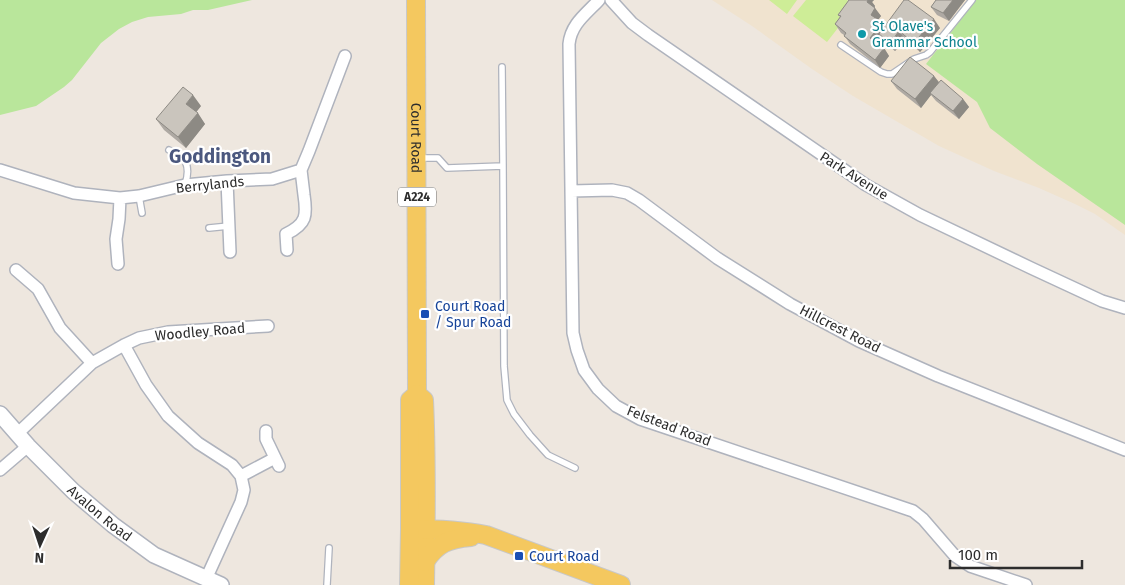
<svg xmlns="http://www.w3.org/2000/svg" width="1125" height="585" font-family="'Fira Sans',sans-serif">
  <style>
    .education { fill: #f0e3cf }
    .green { fill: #b9e69b }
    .pitch { fill: #ceed97 }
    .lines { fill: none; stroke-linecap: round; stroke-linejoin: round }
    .lane-casing { stroke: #afb3bd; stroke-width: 8 }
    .street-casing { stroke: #afb3bd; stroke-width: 14 }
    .secondary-casing { stroke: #afb3bd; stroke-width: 18 }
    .primary-casing { stroke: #c8c8c8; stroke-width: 20 }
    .lane { stroke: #fff; stroke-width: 5.5 }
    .street { stroke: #fff; stroke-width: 11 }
    .secondary { stroke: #fff; stroke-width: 15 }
    .primary { stroke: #f4c85f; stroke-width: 18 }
    .wall { fill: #aea9a3 }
    .shaded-wall { fill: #8d8a84 }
    .building { fill: #cac5bd; stroke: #8d8a84 }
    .culture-dot { fill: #0f9aa8; stroke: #fff; stroke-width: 2 }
    .transit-dot { fill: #1a4fb4; stroke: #fff; stroke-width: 2 }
    .labels { text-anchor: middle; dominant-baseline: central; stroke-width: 4.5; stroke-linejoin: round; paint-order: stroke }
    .shield { fill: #fff; stroke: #6c6c6c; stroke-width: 1 }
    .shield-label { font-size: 12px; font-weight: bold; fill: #2d2d2d }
    .culture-label { font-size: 14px; fill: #0d838f; stroke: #fff; text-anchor: start }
    .street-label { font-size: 14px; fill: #2d2d2d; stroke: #fff }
    .transit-label { font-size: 14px; fill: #164399; stroke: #fff; text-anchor: start }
    .district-label { font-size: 19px; font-weight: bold; fill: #4b587f; stroke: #fff }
  </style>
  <rect width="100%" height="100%" fill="#eee7df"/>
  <!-- education -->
  <path class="education" d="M712,0h413v235l-30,-21 -20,-10 -36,-16 -45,-17 -55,-25 -86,-50 -41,-27 -60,-43z"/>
  <!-- green -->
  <path class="green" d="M0,0h252l-44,10h-15l-12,4 -33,3 -16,5 -13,7 -18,14 -29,37 -8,7 -28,19 -36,9z
    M976,0h149v225l-88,-61 -47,-36 -13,-26 -51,-38z"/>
  <!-- pitch -->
  <path class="pitch" d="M769,0h28l-10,14z
    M806,0h41l8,6 -28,36 -34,-26z"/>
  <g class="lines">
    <defs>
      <path id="lane" d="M841,45l40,27 6,2h5l22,-15 12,-4 4,-3 42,-52
        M502,67l1,99
        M169,150c4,2 9,4 12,6 9,8 7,20 4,29
        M418,158h20l9,10 56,-2 1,200 3,34 7,14 16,21 18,20 27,13
        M139,196l3,17
        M209,228l20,-2
        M327,585l2,-37"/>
      <path id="street" d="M599,0c-13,14 -28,24 -30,44l4,289 4,17 7,20 14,19 18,17 24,13 273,92 10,8 32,37 15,10 56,19
        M611,0l21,23 16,12 218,150 54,30 111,53 71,33 23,7
        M0,170l74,23 46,5 19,-2 46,-11 42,-4 45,-2 29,-9 8,-19 36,-95
        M227,181l3,71
        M571,191l41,-1 15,3 12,7 78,58 73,46 69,37 79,35 187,74
        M287,250l-1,-16c21,-10 21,-19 18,-39 -1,-8 -2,-17 -3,-25
        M118,264l-2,-25 3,-20 1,-21
        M16,270l22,19 22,39 32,35
        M124,345l22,40 22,31 30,27 34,22 9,11 3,14 -3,12 -35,77
        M266,431v8l13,27
        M17,434l75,-71 32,-18 15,-7 29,-6 100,-6
        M0,470l28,-24
        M241,476l34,-18"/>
      <g id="secondary">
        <path id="s1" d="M0,414l28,32 45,45 40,34 41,30 67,30"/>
      </g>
      <g id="primary">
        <path id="s2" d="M416,0l1,394"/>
        <path d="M417,394l7,6c3,62 2,123 1,185"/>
        <path d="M410,529c26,0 51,1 76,6l135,50"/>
        <path d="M425,562c12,-19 24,-23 46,-25"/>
        <path d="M409,585l1,-56v-129l7,-6"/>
      </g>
    </defs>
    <!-- lane casing -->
    <use href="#lane" class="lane-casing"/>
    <!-- street casing -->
    <use href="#street" class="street-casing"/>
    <!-- secondary casing -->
    <use href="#secondary" class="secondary-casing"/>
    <!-- primary casing -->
    <use href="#primary" class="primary-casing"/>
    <!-- lane -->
    <use href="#lane" class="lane"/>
    <!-- street -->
    <use href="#street" class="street"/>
    <!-- secondary -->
    <use href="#secondary" class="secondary"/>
    <!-- primary -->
    <use href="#primary" class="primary"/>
  </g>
  <!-- wall -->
  <path class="wall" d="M849,0h25l-2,2 3,4 -1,2 7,8 -3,4 5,7 -3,4v1l60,-4 -20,24 -15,-13 -10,12 -11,-8 -2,-4 -4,4 6,5 5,8 -9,12 -30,-24 -6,-9 -3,-2 -6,-9 5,-7 -2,-2z
    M936,0h29l-16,21 -12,-6 -6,-8z
    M934,76l5,6 24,17 6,8 -10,12 -23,-18 -5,-6 -10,13 -24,-19 -6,-8z
    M201,106l-5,6 9,12 -19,24 -22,-18 -8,-11z"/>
  <!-- shaded-wall -->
  <path class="shaded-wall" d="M868,0h6l-2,2 3,4 -2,4 -6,-8z
    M953,0h12l-16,21 -6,-8z
    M875,8l6,8 -3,4 5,7 -3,4 3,5 -4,-2 3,5 -6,7 -6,-8 3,-14 -2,-9z
    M934,19l6,9 -20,24 -6,-9z
    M899,31l6,8 -10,12 -5,-8z
    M884,48l5,8 -9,12 -5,-8z
    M934,76l6,8 -10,9 1,2 -10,13 -6,-9z
    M193,95l8,11 -7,9 -8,-11z
    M963,99l6,8 -10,12 -6,-8z
    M198,113l7,11 -19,24 -8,-11z"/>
  <!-- building -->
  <path class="building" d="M849,0h19l-1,2 8,6 -4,7 6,4 -4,5 5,4 -8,10 14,10 -9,12 -31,-24 2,-3 -11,-9 6,-8 -3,-1z
    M904,0h4l26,19 -20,24 -15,-12 -9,12 -11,-9z
    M936,0h17l-10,13 -12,-6z
    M910,57l24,19 -19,23 -24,-18z
    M941,80l22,19 -10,12 -23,-18z
    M183,87l10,8 -7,9 12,9 -20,24 -22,-18z"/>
  <!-- markers -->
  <circle class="culture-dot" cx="862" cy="34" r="5"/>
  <g class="transit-dot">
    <rect x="420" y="309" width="10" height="10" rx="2.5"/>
    <rect x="514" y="551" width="10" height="10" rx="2.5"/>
  </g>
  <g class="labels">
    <!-- shield labels -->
    <rect class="shield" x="398" y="187.5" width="38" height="19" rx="4"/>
    <g class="shield-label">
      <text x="417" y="197">A224</text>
    </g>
    <!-- culture labels -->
    <g class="culture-label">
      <text x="872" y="26">St Olave's<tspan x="872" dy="16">Grammar School</tspan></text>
    </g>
    <!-- street labels -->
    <g class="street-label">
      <text stroke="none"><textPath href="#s2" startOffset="138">Court Road</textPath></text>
      <text transform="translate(854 176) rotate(32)">Park Avenue</text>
      <text transform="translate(210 185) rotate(-6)">Berrylands</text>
      <text transform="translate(840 329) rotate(27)">Hillcrest Road</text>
      <text transform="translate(200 332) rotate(-5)">Woodley Road</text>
      <text transform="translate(669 426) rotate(21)">Felstead Road</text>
      <text stroke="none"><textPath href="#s1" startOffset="141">Avalon Road</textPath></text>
    </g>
    <!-- transit labels -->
    <g class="transit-label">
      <text x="435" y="306">Court Road<tspan x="435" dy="16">/ Spur Road</tspan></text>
      <text x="529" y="556">Court Road</text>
    </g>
    <!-- district labels -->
    <g class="district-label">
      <text x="220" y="156">Goddington</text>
    </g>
  </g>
  <!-- north arrow -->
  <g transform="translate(40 545) rotate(183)" stroke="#ffffff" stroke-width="4" paint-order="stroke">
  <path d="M0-4L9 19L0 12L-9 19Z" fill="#2d2d2d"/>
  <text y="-8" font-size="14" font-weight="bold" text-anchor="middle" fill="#2d2d2d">N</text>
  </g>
  <!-- scale -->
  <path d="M950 560v8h132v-8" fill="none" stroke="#2d2d2d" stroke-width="2.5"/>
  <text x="958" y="560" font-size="15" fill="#2d2d2d" stroke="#ffffff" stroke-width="4" paint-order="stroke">100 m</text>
</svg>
